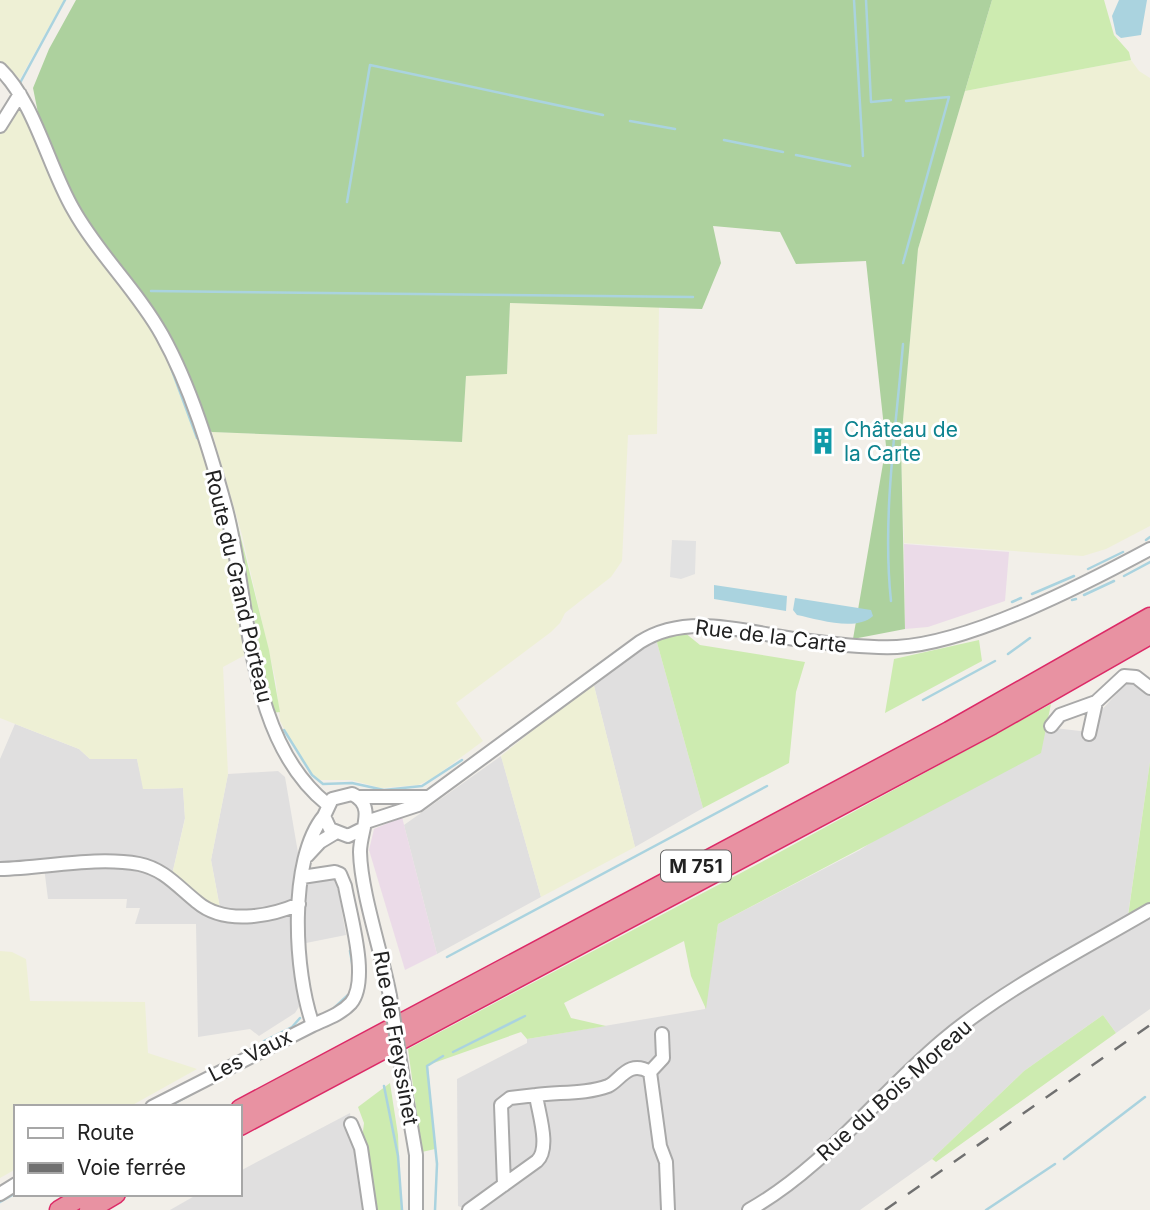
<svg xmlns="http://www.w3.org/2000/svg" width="1150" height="1210" font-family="Inter,sans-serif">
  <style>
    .residential { fill: #e0dfdf }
    .industrial { fill: #ebdbe8 }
    .farmland { fill: #eef0d5 }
    .grass { fill: #cdebb0 }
    .forest { fill: #add19e }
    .parking { fill: #e2e2e2 }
    .water { fill: #aad3df }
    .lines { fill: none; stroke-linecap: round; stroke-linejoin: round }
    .stream { stroke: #aad3df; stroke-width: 2.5 }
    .minor-casing { stroke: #a9a9a9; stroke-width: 16 }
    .highway-casing { stroke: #dc2a67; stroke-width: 21 }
    .minor { stroke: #fff; stroke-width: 12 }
    .highway { stroke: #e892a2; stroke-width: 18 }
    .rail { stroke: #707070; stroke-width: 2.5; stroke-dasharray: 14 14; stroke-linecap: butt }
    .minor-bridge-casing { stroke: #a9a9a9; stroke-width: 16; stroke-linecap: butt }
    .minor-bridge { stroke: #fff; stroke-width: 12 }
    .labels { text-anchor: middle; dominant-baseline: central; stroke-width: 6; stroke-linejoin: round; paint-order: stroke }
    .shield { fill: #fff; stroke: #646464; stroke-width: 2 }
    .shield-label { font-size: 19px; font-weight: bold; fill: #222 }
    .culture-label { font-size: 21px; fill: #0d838f; stroke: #fff; text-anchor: start }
    .street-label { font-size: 21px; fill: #222; stroke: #fff }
  </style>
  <rect width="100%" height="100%" fill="#f2efe9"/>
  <!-- residential -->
  <path class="residential" d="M656,639l47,169 -68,39 -42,-165z
    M1129,680l21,15v67l-23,160 23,-12v99l-34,24 -13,-18 -79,56 -92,88 -72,51h-391l-11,-4 -1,-127 70,-36v-4l178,-30 13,-85 142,-74 186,-123 51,6 3,-21z
    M15,724l64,25 11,10h47l7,30 39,-1 2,30 -14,61 50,34 -10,-53 17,-86 50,-3 7,6 17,99 33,-4 11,63 -45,9 4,53 -10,16 -36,23 -9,-7 -52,8 -2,-113h-61l5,-16h-14l1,-9h-79l-4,-32 -44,2v-110z
    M501,756l40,141 -104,57 -33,-129z
    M350,1113l14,97h-194l28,-16h42v-23z"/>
  <!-- industrial -->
  <path class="industrial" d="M904,544l105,8 -4,49 -77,26 -23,2z
    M402,817l35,137 -32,16 -36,-120 5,-21z"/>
  <!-- farmland -->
  <path class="farmland" d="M0,0h64l-44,79 -20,-18z
    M1131,60l8,11 11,7v448l-44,23 -23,7 -179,-13 -3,-100 17,-194 47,-158z
    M20,94l142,241 37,90 24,95 24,134 -24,13 5,107 -17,86 10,54 -50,-35 14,-60 -2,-31 -40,1 -6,-30h-47l-11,-10 -79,-31v-592z
    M510,303l149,4 -2,127 -29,1 -6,126 -11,16 -46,36 -5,10 -9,9 -95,71 27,38 -50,37 -15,7 -37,3 -30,-8h-33l-16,-18 -22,-41 -4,-39 -34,-147 -30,-103 250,10 4,-67 41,-2z
    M593,682l42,165 -94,50 -40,-141z
    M0,951l12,1 14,7 4,42 115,1 3,51 49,16 -68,38h-113v62l-16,9z"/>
  <!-- grass -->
  <path class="grass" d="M992,0h112l10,35 15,17 2,8 -166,31z
    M233,506l36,144 11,62 -8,1z
    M684,632l16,13 105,17 -9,30 -7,71 -86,45 -47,-169 14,-6z
    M979,640l3,21 -97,52 9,-54z
    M1051,704l-10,49 -323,171 -12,85 -15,-33 -7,-35 -120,62 7,15 35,8 -79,13 -6,-7 -93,33 7,84 -13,3 -14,-103 361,-191z
    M1150,762v148l-23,13z
    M1103,1015l13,18 -180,129 -4,-3 92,-88z
    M390,1083l8,52 3,75h-31l-9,-62 3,-25 -6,-16z"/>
  <!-- forest -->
  <path class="forest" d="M76,0h916l-74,249 -17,194 4,186 -52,10 33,-193 -20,-185 -70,3 -16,-32 -67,-6 8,37 -19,46 -192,-6 -3,71 -41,2 -4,66 -250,-10 -13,-7 -37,-90 -63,-85 -52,-92 -14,-70 16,-39z"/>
  <!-- parking -->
  <path class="parking" d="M672,540l24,1 -1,33 -14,5 -11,-2z"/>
  <!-- water -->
  <path class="water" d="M1119,0h28l-6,35 -20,3 -5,-4 -4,-18z
    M714,585l73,11 -1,15 -72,-12z
    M795,598l76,12 2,6c-17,16 -56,3 -76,-1l-4,-5z"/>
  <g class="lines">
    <!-- stream -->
    <path class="stream" d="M854,0l9,156
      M866,0l5,102 20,-2
      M20,83l45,-83
      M630,121l45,8
      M724,140l59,12
      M796,155l54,11
      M347,202l23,-137 233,50
      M903,263l46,-166 -43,4
      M151,291l542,6
      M170,365l27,73
      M1146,540l4,-3
      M1088,569l35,-17
      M1124,576l26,-14
      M1032,594l42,-18
      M1084,595l30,-14
      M1072,600l4,-1
      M891,601c-9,-84 5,-172 12,-257
      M1012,602l9,-4
      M1008,654l22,-16
      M923,700l72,-39
      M284,730l28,45 11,9 29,-1 32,7 38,-4 40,-26
      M350,951l3,17
      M447,957l320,-171
      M334,1008l14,-13
      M264,1041l28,-14 8,-9
      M453,1052l72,-36
      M384,1086l14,70 4,54
      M168,1107l42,-23
      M1064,1159l81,-62
      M0,1187l7,-4
      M0,1202l16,-9
      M435,1210l2,-46 -10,-98 16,-10
      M986,1210l69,-46"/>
    <defs>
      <path id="minor" d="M0,69c35,34 48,97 73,140 25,45 64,81 89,126 29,52 48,116 64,174 25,95 19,229 101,295
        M0,126l20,-32
        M1051,726l9,-11 36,-13 28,-26 12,1 14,11
        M1089,734l7,-32
        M358,797h69
        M366,822l52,-17 222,-163c48,-31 109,-9 161,-2 32,4 65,8 96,7 74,-4 188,-63 253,-98
        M362,829l-14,7 -18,-7 -6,-13 8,-17 20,-5c25,12 8,36 8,58 1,41 22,101 30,144
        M307,856l13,-14 15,-9
        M0,869c45,-1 95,-13 139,-5 25,5 39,23 58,38 27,23 72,15 102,2
        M302,877l33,-5 5,2 5,12c5,29 25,94 6,117 -10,11 -25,16 -38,22 -19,-52 -25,-166 11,-209
        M650,1072l13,-14 -1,-24
        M402,1073l14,82v55
        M536,1095c22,-3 51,-1 72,-9 12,-5 20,-27 42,-14l10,74 6,16 2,48
        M152,1107l161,-82
        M351,1124l10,24 9,62
        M0,1194l16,-10
        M469,1210l68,-49c14,-13 1,-49 -1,-66l-26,3 -9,7 3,80
        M749,1210c75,-42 128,-114 193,-169 62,-52 138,-90 208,-131"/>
      <path id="highway" d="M240,1109l709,-378 201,-114
        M240,1126l752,-401 158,-90
        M59,1210l27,-16
        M89,1210l27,-16"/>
    </defs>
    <!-- minor casing -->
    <use href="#minor" class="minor-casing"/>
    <!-- highway casing -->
    <use href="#highway" class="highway-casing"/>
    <!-- minor -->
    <use href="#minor" class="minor"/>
    <!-- highway -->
    <use href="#highway" class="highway"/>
    <!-- rail -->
    <path class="rail" d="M885,1210l265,-185"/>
    <defs>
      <path id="minor-bridge" d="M390,996l12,77"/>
    </defs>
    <!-- minor-bridge casing -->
    <use href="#minor-bridge" class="minor-bridge-casing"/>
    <!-- minor-bridge -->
    <use href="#minor-bridge" class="minor-bridge"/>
  </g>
  <!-- icons -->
  <defs>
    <symbol id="building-bare" viewBox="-9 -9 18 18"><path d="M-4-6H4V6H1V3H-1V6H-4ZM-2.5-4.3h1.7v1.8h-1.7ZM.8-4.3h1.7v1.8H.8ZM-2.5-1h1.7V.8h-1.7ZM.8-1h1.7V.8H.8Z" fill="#0f9aa8" stroke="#fff" stroke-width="2.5" paint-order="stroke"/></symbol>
  </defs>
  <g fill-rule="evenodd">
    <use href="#building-bare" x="804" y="422" width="38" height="38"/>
  </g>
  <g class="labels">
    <!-- shield labels -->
    <rect class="shield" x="661" y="850.5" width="70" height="31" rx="5"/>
    <g class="shield-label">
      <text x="696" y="866">M 751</text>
    </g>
    <!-- culture labels -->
    <g class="culture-label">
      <text x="844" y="429">Château de<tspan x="844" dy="24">la Carte</tspan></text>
    </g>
    <!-- street labels -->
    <g class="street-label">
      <text transform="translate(239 586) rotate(77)">Route du Grand Porteau</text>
      <text transform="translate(771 636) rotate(7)">Rue de la Carte</text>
      <text transform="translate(396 1038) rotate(80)">Rue de Freyssinet</text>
      <text transform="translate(250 1055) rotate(-27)">Les Vaux</text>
      <text transform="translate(894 1090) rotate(-42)">Rue du Bois Moreau</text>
    </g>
  </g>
  <!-- legend -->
  <rect x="14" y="1105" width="228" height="91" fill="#ffffff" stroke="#a7a7a7" stroke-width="2"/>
  <rect x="28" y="1128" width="35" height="10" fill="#ffffff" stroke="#a7a7a7" stroke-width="2"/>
  <text x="77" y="1140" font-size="21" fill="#222222">Route</text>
  <rect x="28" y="1163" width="35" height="10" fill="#707070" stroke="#a7a7a7" stroke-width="2"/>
  <text x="77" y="1175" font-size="21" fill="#222222">Voie ferrée</text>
</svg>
